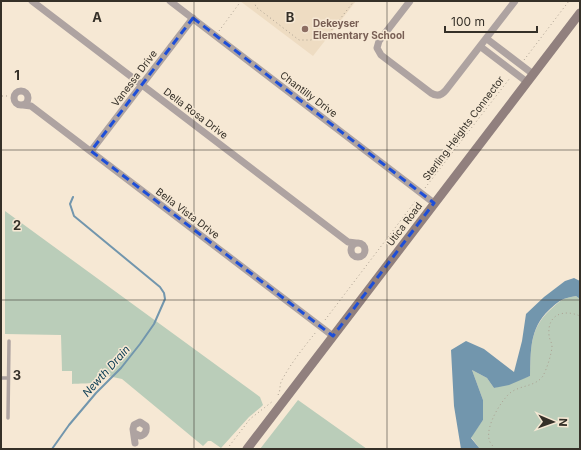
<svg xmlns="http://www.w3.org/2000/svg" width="581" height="450" font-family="Inter,sans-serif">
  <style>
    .built { fill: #eedcc2 }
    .green { fill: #bacdb9 }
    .water { fill: #7296ad }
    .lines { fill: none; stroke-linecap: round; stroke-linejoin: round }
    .stream { stroke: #7296ad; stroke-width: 2 }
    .path { stroke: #aba091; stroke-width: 1; stroke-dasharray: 1 3; stroke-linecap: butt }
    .lane { stroke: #aea3a1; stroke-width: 3.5 }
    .street { stroke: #aea3a1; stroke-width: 7 }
    .secondary { stroke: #91807e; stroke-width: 9 }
    .marked { fill: none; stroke: #1d4ed8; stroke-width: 3; stroke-dasharray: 8 5; stroke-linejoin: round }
    .grid { fill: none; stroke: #353028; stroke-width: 1; stroke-opacity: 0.55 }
    .education-dot { fill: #8d6e63; stroke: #f6e8d4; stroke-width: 1.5 }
    .labels { text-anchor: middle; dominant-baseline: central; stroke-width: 3; stroke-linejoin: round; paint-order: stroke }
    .education-label { font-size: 10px; font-weight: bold; fill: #785e54; stroke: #f6e8d4; text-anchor: start }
    .street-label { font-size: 10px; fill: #353028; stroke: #f6e8d4 }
    .water-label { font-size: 11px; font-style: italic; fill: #073a52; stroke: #f6e8d4 }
    .grid-label { font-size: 13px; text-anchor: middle; font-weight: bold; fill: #353028; stroke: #f6e8d4; stroke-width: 3; stroke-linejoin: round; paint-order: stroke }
  </style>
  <rect width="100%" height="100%" fill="#f6e8d4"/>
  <!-- built -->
  <path class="built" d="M240,1h116l-43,55z"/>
  <!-- green -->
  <path class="green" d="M5,211l255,186 3,8 -2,2 -12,10 -28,31 -10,-7h-3l-5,5 -81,-67 -14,-3c-7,9 -26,7 -36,8v-13h-10l-1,-36 -56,-1z
    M576,296l4,3v150h-100l-9,-12 12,-17v-20l-11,-30 15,8 7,10 36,-12c1,-26 -1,-47 20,-66 11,-10 11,-11 26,-14z
    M298,400l69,49h-107z"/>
  <!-- water -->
  <path class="water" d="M574,278l6,3v18l-4,-3c-15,3 -16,4 -27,14 -20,19 -18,41 -19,66l-21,9 -15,3 -7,-10 -15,-8 11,30v20l-12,18 9,11h-19l-7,-43 -3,-56 15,-9 18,8 30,23 8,-31 4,-27 18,-17 21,-16z"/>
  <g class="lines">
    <!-- stream -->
    <path class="stream" d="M52,449l17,-24 27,-32 25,-25 19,-24 14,-20 11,-25 -1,-6 -4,-6 -86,-71 -4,-12 3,-7"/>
    <!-- path -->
    <path class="path" d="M254,1l2,6 43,33h12l19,-8 24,-31
      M219,31l22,-30h5
      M524,60l45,-59
      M2,96h6
      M425,188l85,-110
      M325,320l92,-121
      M278,395c3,-5 1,-10 4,-15 9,-17 22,-33 34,-48
      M227,449l23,-30 23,-18
      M495,449c-2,-3 -6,-7 -6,-10 -3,-14 12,-38 21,-46 10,-8 25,-6 33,-17 4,-8 8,-20 9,-29 0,-5 -3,-8 -3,-12 -2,-21 15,-26 31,-19"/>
    <!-- lane -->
    <path class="lane" d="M1,378h7
      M8,418l1,-77"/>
    <!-- street -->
    <path class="street" d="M32,1l316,241 8,1
      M170,1l264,202
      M410,1l-31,40 -2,7 4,7 50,38c6,4 11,2 15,-3l69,-89
      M487,39l46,35
      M481,47l46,35
      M14 98a7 7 0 1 1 14 0a7 7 0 1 1-14 0Z
      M23,105l8,1 302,230
      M91,151l102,-133
      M351 250a7 7 0 1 1 14 0a7 7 0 1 1-14 0Z
      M134,433l6,3c5,-1 7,-5 6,-10l-6,-4 -6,3 -1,4 2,14"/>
    <!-- secondary -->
    <path class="secondary" d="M247,449l333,-436"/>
  </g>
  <!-- marked area -->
  <path class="marked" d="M193,18l241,185 -101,133 -242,-185z"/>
  <!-- grid -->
  <path class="grid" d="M194,1v448M387,1v448M1,150h579M1,300h579"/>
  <!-- markers -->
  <circle class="education-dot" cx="305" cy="29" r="4"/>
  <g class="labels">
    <!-- education labels -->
    <g class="education-label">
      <text x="313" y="23">Dekeyser<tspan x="313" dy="12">Elementary School</tspan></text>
    </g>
    <!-- street labels -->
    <g class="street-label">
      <text transform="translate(134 78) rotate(-53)">Vanessa Drive</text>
      <text transform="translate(309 94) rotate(37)">Chantilly Drive</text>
      <text transform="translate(196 113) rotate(37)">Della Rosa Drive</text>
      <text transform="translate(463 128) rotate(-53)">Sterling Heights Connector</text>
      <text transform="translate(188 213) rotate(37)">Bella Vista Drive</text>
      <text transform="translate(404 224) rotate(-53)">Utica Road</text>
    </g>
    <!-- water labels -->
    <g class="water-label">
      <text transform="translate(106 371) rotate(-48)">Newth Drain</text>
    </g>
  </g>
  <g class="grid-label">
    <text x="97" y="22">A</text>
    <text x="290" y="22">B</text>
    <text x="17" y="80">1</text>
    <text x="17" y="230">2</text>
    <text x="17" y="380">3</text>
  </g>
  <!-- border -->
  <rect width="581" height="450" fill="none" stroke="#353028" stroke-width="4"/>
  <!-- north arrow -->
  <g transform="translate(553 422) rotate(92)" stroke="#f6e8d4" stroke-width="3" paint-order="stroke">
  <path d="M0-3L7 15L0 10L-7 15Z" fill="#353028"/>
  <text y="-6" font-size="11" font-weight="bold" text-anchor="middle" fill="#353028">N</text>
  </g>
  <!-- scale -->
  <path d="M445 26v6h92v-6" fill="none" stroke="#353028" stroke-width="2"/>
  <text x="451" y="26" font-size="12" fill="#353028" stroke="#f6e8d4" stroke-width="3" paint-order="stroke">100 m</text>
</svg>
